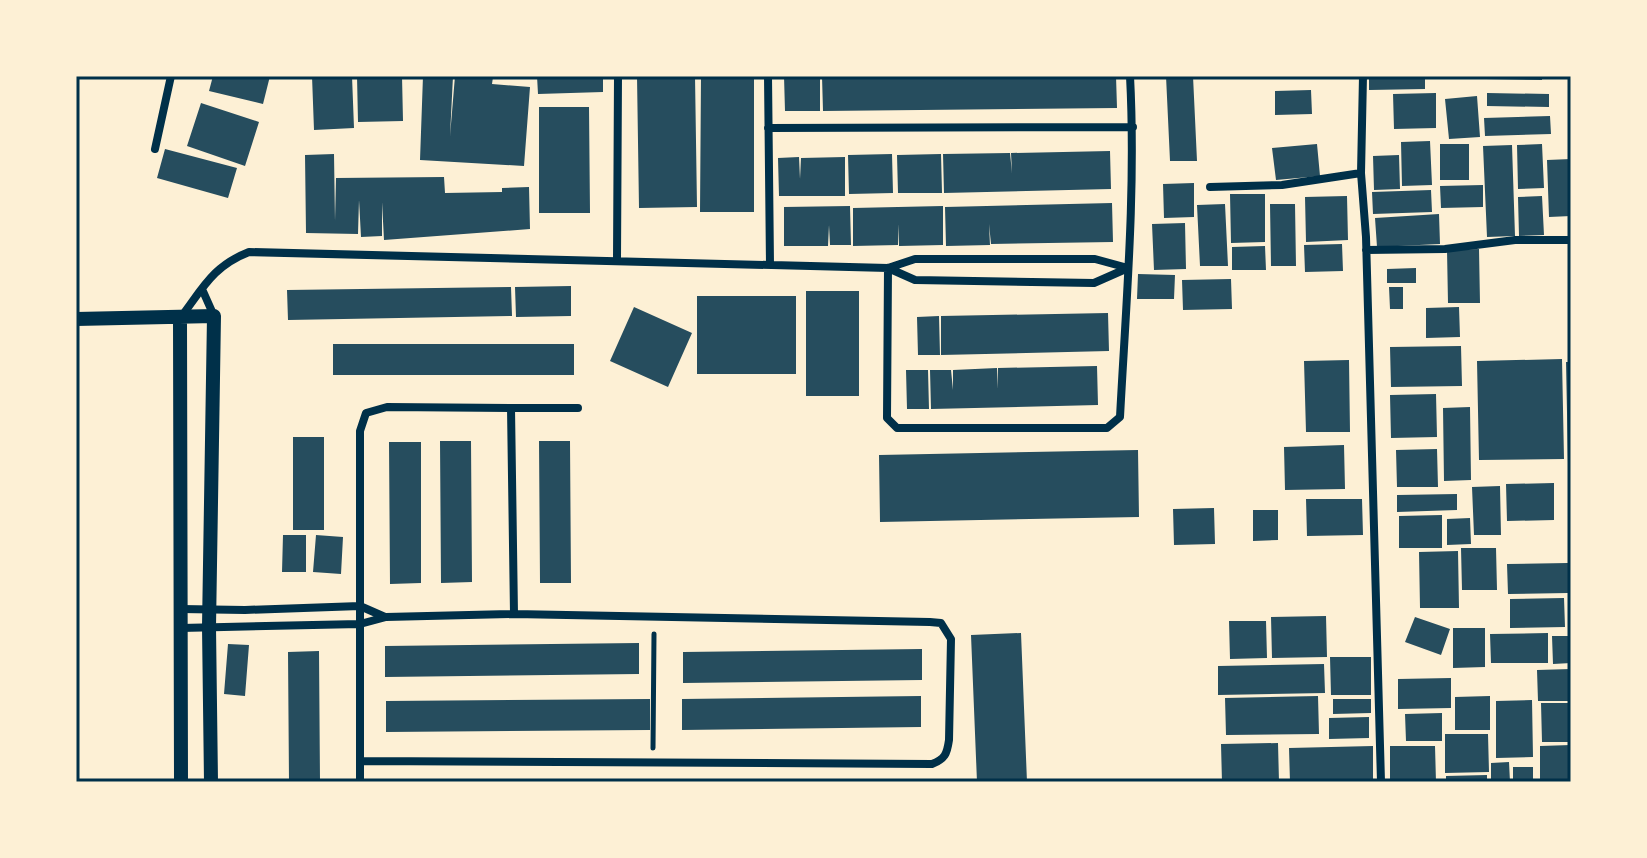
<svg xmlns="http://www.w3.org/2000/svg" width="1647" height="858" font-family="'Fira Sans',sans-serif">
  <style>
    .building { fill: #264d5e }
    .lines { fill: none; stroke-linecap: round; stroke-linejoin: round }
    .path { stroke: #003049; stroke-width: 5 }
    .minor { stroke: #003049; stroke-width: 8 }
    .tertiary { stroke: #003049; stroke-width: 14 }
    .neatline { fill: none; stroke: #003049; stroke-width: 3 }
  </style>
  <rect width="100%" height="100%" fill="#fdf0d5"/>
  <!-- building -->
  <path class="building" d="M213,76h57l-7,28 -54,-13z
    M312,76h40l2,52 -40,2z
    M357,76h45l1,45 -45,1z
    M423,76h30l-3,60 5,-60 38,1 -1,7 38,3 -6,79 -104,-6z
    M537,76h66v16l-65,2z
    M637,76h58l2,131 -58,1z
    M701,76h53v136h-54z
    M784,76h36v35h-35z
    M822,76h294l1,32 -294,3z
    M1166,76h27l4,85h-27z
    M1369,76h56v13l-56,1z
    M1486,76h56v4l-56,-1z
    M1311,90l1,24 -37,1v-24z
    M1436,93v35l-42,1 -1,-35z
    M1487,93l62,1v13l-62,-1z
    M1477,96l3,41 -31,2 -4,-40z
    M201,103l58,19 -14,44 -58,-20z
    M539,107h50l1,106h-51z
    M1550,116l1,18 -66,2 -1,-18z
    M1430,141l2,44 -30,1 -1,-44z
    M1317,144l3,32 -44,4 -4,-32z
    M1440,144h29v36h-29z
    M1542,144l2,44 -26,1 -1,-44z
    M1512,145l3,91 -28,1 -4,-91z
    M165,149l72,19 -9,30 -71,-20z
    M1110,151l1,38 -167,4 -1,-39 67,-1 2,20 -1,-20z
    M334,154l1,67 1,-43 108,-1 1,16 57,-1v-4l27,-1 1,42 -146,11 -2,-38v34l-21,1 -2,-37 -1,34 -52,-1 -1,-78z
    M892,154l1,39 -44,1 -1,-39z
    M941,154l1,39h-44l-1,-38z
    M1399,155l1,34 -26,1 -1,-34z
    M799,157l1,22 1,-21 44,-1v39h-66l-1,-38z
    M1571,159v57l-22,1 -2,-57z
    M1194,183v34l-30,1 -1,-34z
    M1483,185v22l-42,1 -1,-22z
    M1431,190l1,22 -59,2 -1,-22z
    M1230,194h35v48l-34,1z
    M1347,196l1,44 -42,2 -1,-45z
    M1542,196l2,39 -25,1 -1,-39z
    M1112,203l1,39 -122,2 -2,-20 1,21 -44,1 -1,-39z
    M1225,204l3,62h-28l-3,-61z
    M1270,204h25l1,62h-25z
    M850,206l1,39h-21l-1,-20 -1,21h-44v-39z
    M943,206v39l-44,1v-22l-1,21 -45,1v-38z
    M1439,214l1,30 -63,3 -2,-29z
    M1185,223l1,46 -32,1 -2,-46z
    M1342,244l1,27 -38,1 -1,-27z
    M1265,246l1,24h-34v-23z
    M1479,249l1,54h-32l-1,-53z
    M1416,268v15h-29v-14z
    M1138,274l37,1 -1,24h-37z
    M1231,279l1,30 -49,1 -1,-30z
    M571,286v30l-55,1 -1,-30z
    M511,287l1,29 -224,4 -1,-30z
    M1389,287h14v22h-13z
    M806,291h53v105h-53z
    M697,296h99v78h-99z
    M634,307l58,26 -24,54 -58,-26z
    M1459,307l1,30 -34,1v-30z
    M1108,313l1,38 -168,4v-39z
    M939,316l1,39h-22l-1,-38z
    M333,344h241v31h-241z
    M1461,346l1,40 -71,1 -1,-40z
    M1562,359l2,100 -85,1 -2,-99z
    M1349,360l1,72h-44l-2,-71z
    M1566,362h5v101h-3z
    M1097,366l1,39 -167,4 -1,-39h21l2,20v-20l44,-2 1,21v-21z
    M906,370h22l1,39h-22z
    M1436,394l1,43 -46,1 -1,-43z
    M1470,407l1,73 -27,1 -1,-73z
    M293,437h31v93h-31z
    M440,441h31l1,141 -31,1z
    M539,441h31l1,142h-31z
    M389,442h32v141l-31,1z
    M1344,445l1,44 -60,1 -1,-43z
    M1437,449l1,38h-41l-1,-37z
    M1138,450l1,67 -259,5 -1,-67z
    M1554,483v37l-47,1 -1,-37z
    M1500,486l1,49h-27l-2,-48z
    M1457,494v16l-60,2v-17z
    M1306,499h56l1,36 -56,1z
    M1214,508l1,36 -41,1 -1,-36z
    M1253,510h25v30l-25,1z
    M1442,515v33h-43v-32z
    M1470,518l1,26 -24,1v-26z
    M283,535h23v37h-24z
    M316,535l27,2 -2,37 -28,-2z
    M1461,548h35l1,42h-35z
    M1458,551l1,57h-39l-1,-56z
    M1568,563v30l-60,1 -1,-30z
    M1564,598l1,29 -55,1v-29z
    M1326,616l1,41 -55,1 -1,-41z
    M1415,617l35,12 -9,26 -36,-13z
    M1229,621h37l1,37 -37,1z
    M1453,628h32v39l-32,1z
    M1021,633l6,149h-50l-6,-147z
    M1548,633v30h-57l-1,-29z
    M1552,636h19v27l-18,1z
    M639,643v31l-254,3v-31z
    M228,644l21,1 -4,51 -21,-2z
    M922,649v31l-239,3v-31z
    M319,651l1,131h-31l-1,-130z
    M1330,657h41v38h-40z
    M1324,664l1,29 -107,2v-29z
    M1571,669v32h-33l-1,-31z
    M1451,678v30l-53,1v-30z
    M921,696v31l-239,3v-31z
    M1318,696l1,38 -93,1 -1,-37z
    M1490,696v34h-35v-33z
    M650,699v31l-264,2v-31z
    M1333,699h38v14l-38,1z
    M1532,700l1,57 -37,1v-57z
    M1541,703h30v39h-29z
    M1442,713v28h-36l-1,-27z
    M1369,717v21l-40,1v-21z
    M1445,734h43l1,38 -44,1z
    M1278,743l1,39h-57l-1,-38z
    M1571,745v37h-31v-36z
    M1373,746v36h-83l-1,-34z
    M1390,746h45l1,36h-46z
    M1509,762l1,20h-19v-19z
    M1513,767h20v15h-20z
    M1487,775v7h-41v-6z"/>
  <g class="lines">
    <!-- path -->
    <path class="path" d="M653,748l1,-114"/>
    <!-- minor -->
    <path class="minor" d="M768,76l2,189
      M1363,76l-2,97 5,64 15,545
      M768,128l365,-1
      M155,149l16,-73
      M1210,187l72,-2 79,-12
      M1366,250l79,-1 70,-9h56
      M617,260l1,-184
      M888,268l-1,150 10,10h210l13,-11c6,-113 16,-227 10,-341
      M888,268l27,12 179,3 34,-15
      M202,289l12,27
      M181,317c22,-29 32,-51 68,-65l639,16 27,-9h180l33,9
      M511,408h67
      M181,609l64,1 115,-4 25,11
      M181,628l179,-4 26,-7 128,-3 416,8 11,1 10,16 -2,101c-2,14 -4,19 -17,24l-572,-3
      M360,782v-351l6,-18 21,-6 124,1 3,206"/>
    <!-- tertiary -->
    <path class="tertiary" d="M76,319l138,-3 -5,311 2,155
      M180,319l1,463"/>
  </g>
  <!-- border -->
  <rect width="1647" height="858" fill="none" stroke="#fdf0d5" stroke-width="156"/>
  <rect x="78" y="78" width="1491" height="702" class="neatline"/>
</svg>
